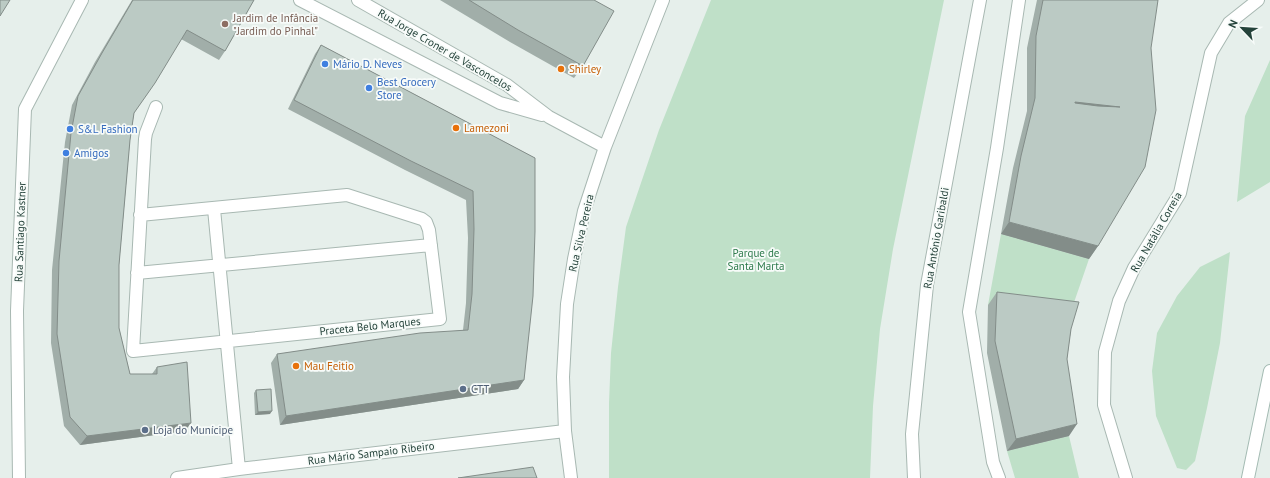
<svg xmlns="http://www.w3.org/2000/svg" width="1270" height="478" font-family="'PT Sans',sans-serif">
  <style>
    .green { fill: #bfe0c8 }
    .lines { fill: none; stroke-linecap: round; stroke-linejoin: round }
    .lane-casing { stroke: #a8b8b2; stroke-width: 14 }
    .street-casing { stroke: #a8b8b2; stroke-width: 14 }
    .secondary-casing { stroke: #a4bbb3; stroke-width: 14 }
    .lane { stroke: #fff; stroke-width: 12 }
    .street { stroke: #fff; stroke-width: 12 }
    .secondary { stroke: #fff; stroke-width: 12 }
    .wall { fill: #a1aea9 }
    .shaded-wall { fill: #838d89 }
    .building { fill: #bbcac4; stroke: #838d89; fill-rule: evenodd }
    .education-dot { fill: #8d6e63; stroke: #f7fbf9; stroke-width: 1.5 }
    .shop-dot { fill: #3f7fe0; stroke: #f7fbf9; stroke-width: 1.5 }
    .food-dot { fill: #e8710a; stroke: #f7fbf9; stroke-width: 1.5 }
    .service-dot { fill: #5c6f8a; stroke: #f7fbf9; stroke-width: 1.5 }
    .labels { text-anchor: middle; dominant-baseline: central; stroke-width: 3.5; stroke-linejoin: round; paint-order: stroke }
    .education-label { font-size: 11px; fill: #785e54; stroke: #f7fbf9; text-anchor: start }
    .street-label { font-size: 11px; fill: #24423a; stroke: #f7fbf9 }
    .shop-label { font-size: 11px; fill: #366cbe; stroke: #f7fbf9; text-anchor: start }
    .food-label { font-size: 11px; fill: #c56008; stroke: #f7fbf9; text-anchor: start }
    .park-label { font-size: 11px; fill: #2d7a4b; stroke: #f7fbf9 }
    .service-label { font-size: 11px; fill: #4e5e75; stroke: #f7fbf9; text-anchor: start }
  </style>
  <rect width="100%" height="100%" fill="#e6efeb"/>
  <!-- green -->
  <path class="green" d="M711,0h233l-51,249 -13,80 -7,77 -3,72h-261v-75l2,-50 7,-66 8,-60 33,-97z
    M1270,60v122l-33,20 8,-86z
    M1001,234l88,25 -19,55 -82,-9z
    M1230,252l-10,91 -13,65 -12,53 -9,9 -9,-2 -21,-52 -4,-45 5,-38 20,-37 23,-29z
    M1069,436l10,42h-64l-8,-27z"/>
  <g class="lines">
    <defs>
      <path id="lane" d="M999,478l-6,-16 -24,-150 28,-164 22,-148"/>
      <path id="street" d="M300,0l200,103 42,12
        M358,0l149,85 42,32 56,30
        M214,209l25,260
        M140,215l207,-20 75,24 4,3 3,8 11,89 -307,32 12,-212 1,-6 10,-26
        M137,273l294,-28
        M19,478l-2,-167 8,-202 57,-109
        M177,478l62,-9 326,-38
        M571,478l-6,-47 -2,-54 4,-73 7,-45 10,-48 21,-64 58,-147
        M914,478l-2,-44 15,-149 53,-285
        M1126,478l-22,-73 1,-53 14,-51 15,-33 46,-75 31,-140 18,-30 29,-23"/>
      <path id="secondary" d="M1248,478l22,-107"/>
    </defs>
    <!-- lane casing -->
    <use href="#lane" class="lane-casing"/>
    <!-- street casing -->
    <use href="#street" class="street-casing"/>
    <!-- secondary casing -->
    <use href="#secondary" class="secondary-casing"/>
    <!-- lane -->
    <use href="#lane" class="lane"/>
    <!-- street -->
    <use href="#street" class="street"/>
    <!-- secondary -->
    <use href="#secondary" class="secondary"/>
  </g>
  <!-- wall -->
  <path class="wall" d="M132,0h122l-29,51 -6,9 -38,-21 -47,74 -4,27 -11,125v63l11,46h22l5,-7 28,64 -105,14 -16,-19 -13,-83 1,-73 13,-128 7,-37 23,-43z
    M440,0h154l-11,66 -9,12 -64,-36z
    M1037,0h121l-60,246 -9,13 -88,-25 12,-66 14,-57v-63z
    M321,45l214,113 -11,222 -6,9 -238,36 -9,-62 6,-9 186,-24 3,-27 2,-65 -2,-38 -61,-30 -117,-61 27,-55z
    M997,292l74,37 -4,30 2,77 -62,15 -20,-98 1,-48z
    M256,390l14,24 -15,1 -1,-22z"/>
  <!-- shaded-wall -->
  <path class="shaded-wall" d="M1075,102l45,5 -54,7z
    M1009,222l89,24 -9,13 -88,-25z
    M524,380l-6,9 -238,36 6,-9z
    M272,411l-2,3 -15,1 3,-3z
    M191,423l-6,8 -105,14 7,-9z
    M1077,424l-8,12 -62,15 9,-12z"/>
  <!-- building -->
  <path class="building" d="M0,0h10l-10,16z
    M133,0h121l-29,51 -38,-21 -32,53 -21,30 -4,27 -11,125v63l11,46h27v-7l30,-5 4,61 -104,13 -17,-19 -13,-83 2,-73 12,-128 7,-37 24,-43z
    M469,0h125l20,11 -31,55 -65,-36z
    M1043,0h115l-1,7 -6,41 5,62 -11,57 -47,79 -89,-24 12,-66 14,-58 1,-62zM1075,102l45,5 -22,-1 -23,-3z
    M321,45l214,113v73l-2,65 -9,84 -238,36 -9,-62 143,-21 48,-3 4,-36 2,-65 -1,-38 -62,-30 -117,-61z
    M997,292l82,10 -8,27 -4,30 10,65 -61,15 -21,-98z
    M271,389l1,22 -14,1 -2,-22z
    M533,467l4,11h-79z"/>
  <!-- markers -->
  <circle class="education-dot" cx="225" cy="24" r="4"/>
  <g class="shop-dot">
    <circle cx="325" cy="64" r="4"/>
    <circle cx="369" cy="88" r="4"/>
    <circle cx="70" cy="129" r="4"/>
    <circle cx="66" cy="153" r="4"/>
  </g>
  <g class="food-dot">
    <circle cx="561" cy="69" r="4"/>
    <circle cx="456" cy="128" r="4"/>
    <circle cx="296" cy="366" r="4"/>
  </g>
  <g class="service-dot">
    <circle cx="463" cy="389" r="4"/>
    <circle cx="145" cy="430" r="4"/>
  </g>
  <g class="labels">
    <!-- education labels -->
    <g class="education-label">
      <text x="233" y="18">Jardim de Infância<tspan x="233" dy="13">"Jardim do Pinhal"</tspan></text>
    </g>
    <!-- street labels -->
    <g class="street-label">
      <text transform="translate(445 50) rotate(30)">Rua Jorge Croner de Vasconcelos</text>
      <text transform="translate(20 232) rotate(-88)">Rua Santiago Kastner</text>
      <text transform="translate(1156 232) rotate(-60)">Rua Natália Correia</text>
      <text transform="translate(581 233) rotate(-77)">Rua Silva Pereira</text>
      <text transform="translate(936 238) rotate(-80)">Rua António Garibaldi</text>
      <text transform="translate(370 326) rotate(-6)">Praceta Belo Marques</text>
      <text transform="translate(371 453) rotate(-7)">Rua Mário Sampaio Ribeiro</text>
    </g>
    <!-- shop labels -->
    <g class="shop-label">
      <text x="333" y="64">Mário D. Neves</text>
      <text x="377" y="82">Best Grocery<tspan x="377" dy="13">Store</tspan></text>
      <text x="78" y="129">S&amp;L Fashion</text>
      <text x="74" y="153">Amigos</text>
    </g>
    <!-- food labels -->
    <g class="food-label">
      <text x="569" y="69">Shirley</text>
      <text x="464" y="128">Lamezoni</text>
      <text x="304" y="366">Mau Feitio</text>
    </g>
    <!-- park labels -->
    <g class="park-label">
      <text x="756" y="253">Parque de<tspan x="756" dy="13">Santa Marta</tspan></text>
    </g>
    <!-- service labels -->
    <g class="service-label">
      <text x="471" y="389">CTT</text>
      <text x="153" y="430">Loja do Munícipe</text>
    </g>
  </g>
  <!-- north arrow -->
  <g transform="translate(1242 28) rotate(295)" stroke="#f7fbf9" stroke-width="3" paint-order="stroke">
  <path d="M0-3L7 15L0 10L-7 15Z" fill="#24423a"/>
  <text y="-6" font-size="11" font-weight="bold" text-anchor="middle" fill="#24423a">N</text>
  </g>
</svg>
